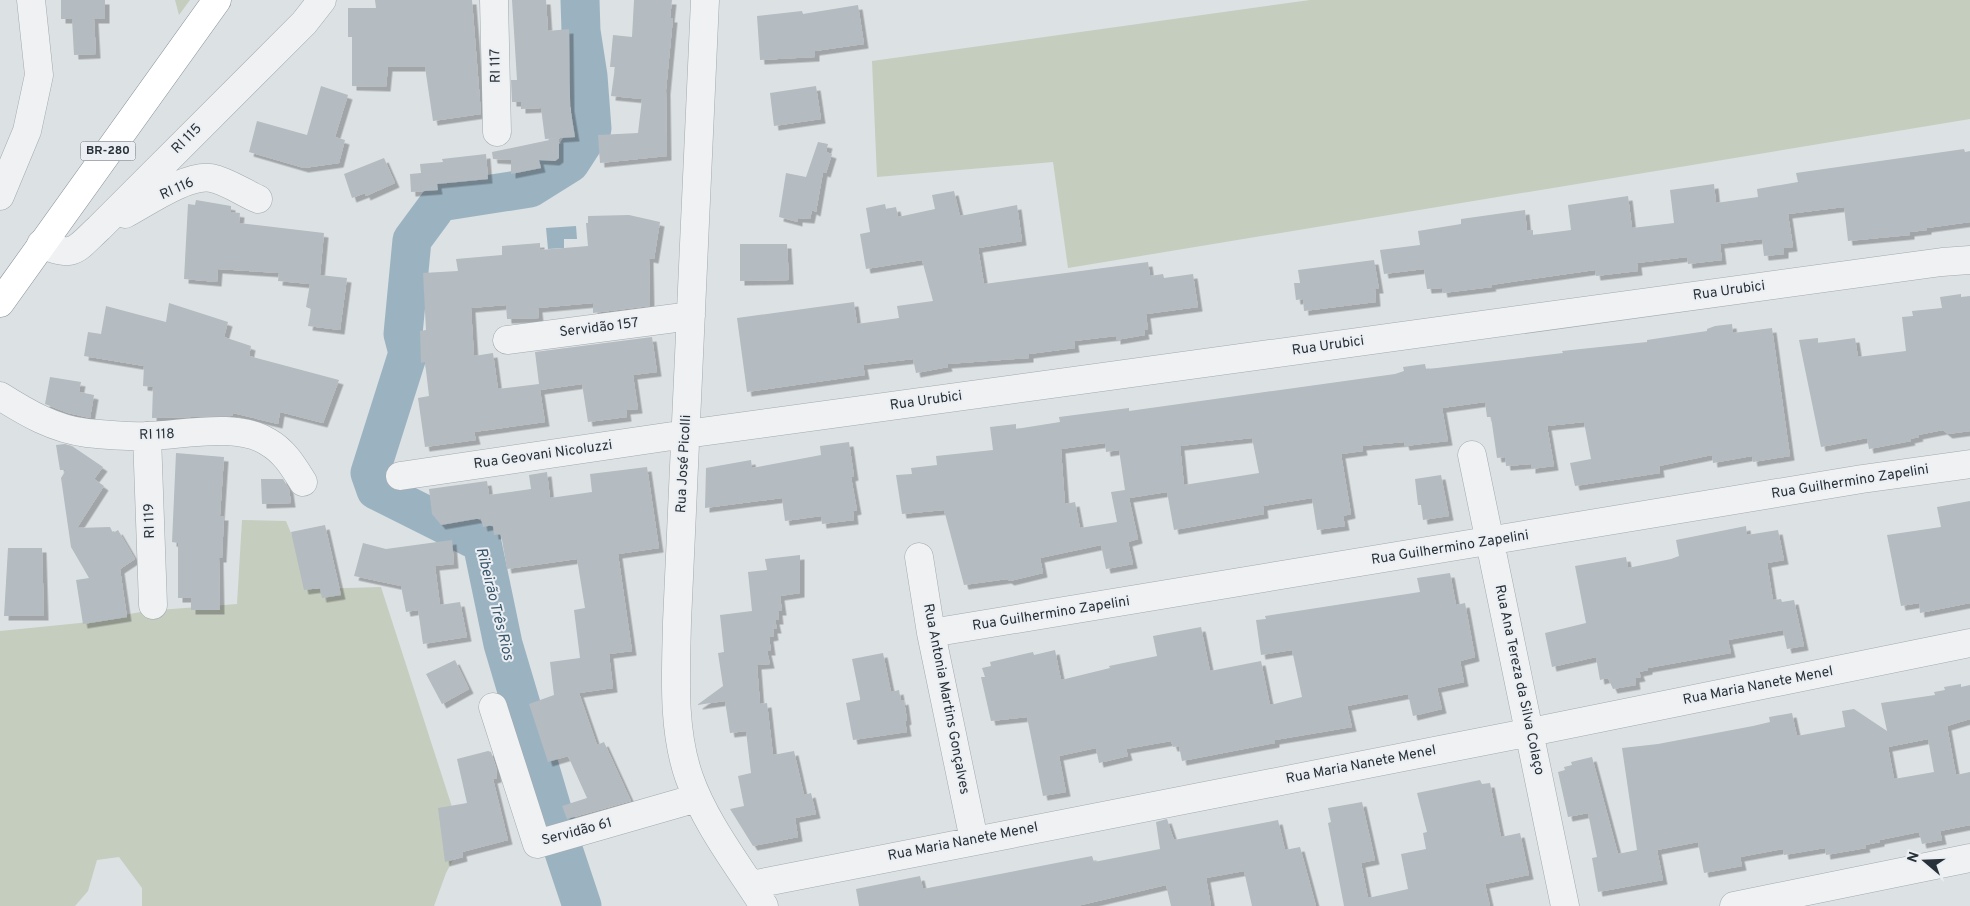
<svg xmlns="http://www.w3.org/2000/svg" width="1970" height="906" font-family="Overpass,sans-serif">
  <style>
    .green { fill: #c5cdbf }
    .water { fill: #9bb3c1 }
    .lines { fill: none; stroke-linecap: round; stroke-linejoin: round }
    .river { stroke: #9bb3c1; stroke-width: 39 }
    .building { fill: #b4bbc1; fill-rule: evenodd; filter: url(#shadow) }
    .minor-casing { stroke: #a2a9ad; stroke-width: 29 }
    .highway-casing { stroke: #869099; stroke-width: 29 }
    .minor { stroke: #eff1f3; stroke-width: 28 }
    .highway { stroke: #fff; stroke-width: 28 }
    .labels { text-anchor: middle; dominant-baseline: central; stroke-width: 4; stroke-linejoin: round; paint-order: stroke }
    .shield { fill: #ebeff3; stroke: #626a71; stroke-width: 1 }
    .shield-label { font-size: 12px; font-weight: bold; fill: #283139 }
    .street-label { font-size: 14px; fill: #283139; stroke: #ebeff3 }
    .water-label { font-size: 15px; font-style: italic; fill: #375468; stroke: #ebeff3 }
  </style>
  <defs>
    <filter id="shadow"><feDropShadow dx="4.5" dy="4.5" stdDeviation="0" flood-color="#0004"/></filter>
  </defs>
  <rect width="100%" height="100%" fill="#dce1e4"/>
  <!-- green -->
  <path class="green" d="M175,0h15l-11,15z
    M1310,0h660v119l-902,149 -15,-106 -176,15 -5,-116z
    M242,520l44,1 28,68 67,-2 82,254 -17,32 -12,33h-292v-18l-23,-31 -22,3 -9,31 -13,15h-75v-275l80,-8 66,-12 91,-7z"/>
  <!-- water -->
  <path class="water" d="M576,226l1,13h-13v9l-16,1 -2,-21z"/>
  <g class="lines">
    <!-- river -->
    <path class="river" d="M555,819l-52,-175 -21,-101 -106,-53 -6,-17 38,-120 -5,-19 9,-94 28,-38 90,-14 40,-25 22,-34 -4,-53 -7,-45 -1,-31
      M562,846l20,60"/>
  </g>
  <!-- building -->
  <path class="building" d="M61,0h44v19h-11l2,35 -22,1 -2,-36h-11z
    M375,0h97l9,114 -48,7 -8,-54h-37l-2,20 -34,-1v-49h-4v-29h28z
    M512,0h34l2,31 21,-2 1,78 5,30 -30,2 -4,-31 -20,1v-7h-9l-1,-22h6z
    M634,0h38l-2,18h3l-7,72 1,66 -67,7 -2,-28 40,-2 4,-34 -31,-3 4,-29h-5l3,-32 19,2z
    M858,5l6,39 -49,7v6l-55,3 -3,-44 45,-5 1,3z
    M321,86l27,9 -13,42 10,3 -6,23 -35,5 -55,-16 8,-31 50,14z
    M816,86l5,33 -47,7 -4,-33z
    M559,138v20l-4,3 -16,-1 2,8 -30,6v-14l-18,-1 -1,-7z
    M818,142l10,2 -2,8 6,2 -6,19 -3,-1 -7,40 -4,-2 -2,9 -12,-1v4l-19,-5 7,-44 20,4z
    M1964,149l1,3 5,-1v71l-43,6v2l-17,2v3l-62,6 -4,-34 -56,7 5,33 -9,1v6l-20,2 -2,-17 -42,5 2,16 -34,4 -1,-7 -50,6 1,8 -42,5 -1,-6 -84,12 -20,3 1,2 -49,6 -1,-5 -15,1 -3,-20 -40,5 -4,-24 40,-5 -2,-14 43,-7v-5l64,-9 2,21 6,-1v5l38,-5 -3,-25 60,-9 4,32 42,-5 -4,-33 44,-6 2,19 42,-6 -1,-8 41,-7 -2,-9z
    M486,154l2,25 -51,5 1,6 -27,2 -1,-18 11,-1 -1,-9 23,-2 -1,-3z
    M384,158l11,25 -29,13 -1,-3 -13,5 -8,-24z
    M954,191l6,25 57,-11 5,36 -44,7 6,36 164,-22 2,14 13,-2 1,4 29,-4 5,33 -52,7 2,16h-4l1,5 -29,5v-4l-42,5 1,7 -46,6v4l-82,6 1,3 -32,6 -3,-14 -50,6 2,10 -118,17 -10,-74 117,-16 3,22 42,-6 -2,-12 36,-5 -11,-41 -56,9 -6,-35 10,-2 -4,-24 19,-4 1,5 10,-2 2,10 37,-8 -3,-14z
    M196,200l35,6v6l9,1 -1,10 85,10 -4,42 27,3 -7,52 -32,-4 3,-17 -5,-2 4,-23 -32,-3 1,-8 -61,-4 -1,13 -33,-3 4,-75 7,1z
    M629,215l31,7 -6,37 -5,-1 1,48 -57,7v-10l-55,5 1,10 -32,1 -1,-14 -35,3 3,48 19,-3 5,36 41,-5 -4,-32 117,-15 5,35 -24,3 5,34 -12,1 1,7 -39,5 -6,-38 -42,6 5,32 -71,10 2,8 -51,7 -7,-49 11,-2 -4,-34 -4,1 -1,-32 6,-1 -3,-57 35,-2 -2,-12 46,-4v-9l38,-3v7l48,-4 -2,-23h2v-7z
    M740,244h47l2,36 -49,1z
    M1374,260l5,29h-4l1,13 -72,9 -1,-12 -7,1 -2,-17h6l-2,-13z
    M1961,294v3l9,-1v135l-22,3 -5,-4 -25,5 1,2 -9,2 1,2 -42,8 -2,-11 -46,9 -22,-107 19,-2v5l37,-5 3,19 48,-6 -4,-34 11,-1 -1,-5 30,-3 -2,-11z
    M169,303l59,19 -4,15 27,9 -2,10 90,24 -16,43 -43,-11 -2,12 -45,-11 -1,3 -80,2 1,-31 -10,-1 1,-20 -60,-10 4,-24 13,2 5,-28 60,16z
    M1732,324l1,9 39,-5 18,128 -37,6 -1,-6 -39,7 -1,-8 -53,11 1,7 -85,13 -5,-23 21,-4 -7,-37 -37,4 7,40 -23,3v-5l-25,2 -1,-9 -8,1 -6,-41h-4l-2,-15 -43,6 6,33 -43,5 -1,-4 -42,4 1,5 -22,3 10,60 -8,2 2,10 -28,4 -5,-32 -49,8 1,8 -90,16 -7,-38 -38,6 9,41 -10,3 5,22 -27,5 -5,-24 -61,13 3,15 -33,8 -3,-2 -43,6 -20,-75 -42,4 -6,-39 16,-1 -1,-6 26,-3 -1,-9 57,-6 -3,-23 26,-3v5l44,-7 -1,-5 70,-9v3l266,-37 9,-3 -1,-4 22,-3 1,5 11,-1 126,-15 -1,-2 85,-9v-2l60,-9v-2l8,-3zM1252,438l7,35 -75,12 -4,-39zM1105,443l1,9 13,-2 6,40 -14,2 6,30 -37,6 -5,-26 -10,2 -4,-55z
    M50,377l31,5 -2,10 15,3 -4,23 -22,-5 -23,-9z
    M849,442l5,34 -3,1 6,33 -4,1 1,9 -32,4 -1,-8 -36,5 -3,-23 -77,10 1,-40 45,-8 1,8 69,-13 -1,-9z
    M65,444l7,2 31,21 -9,12 10,7 -27,42 33,-1 3,6 5,-3 17,29 -15,10 7,48 -44,7 -7,-44 13,-2 -18,-31 -10,-69 5,-8h-6l-4,-25z
    M176,453l48,4 -4,59h4l-2,42h-3l1,52h-29v-12h-13v-55l-6,-1z
    M647,467l12,81 -41,6 14,97 -23,3 4,34 -34,5 18,52 7,-3 27,59 -64,18 -5,-13 25,-8 -19,-42 -20,6 -19,-58 25,-9 -4,-33 30,-4 -6,-48 11,-2 -8,-49 -70,10 -6,-35 -7,1 -1,-10 -10,2 -2,-9 -40,7 -9,-11 -3,-25 58,-8 2,14 42,-6 -2,-14 18,-3 3,26 42,-6 -2,-18z
    M1441,475l8,41 -26,4 -2,-15h-3l-3,-26z
    M261,479h22l6,10 2,14 -29,1z
    M1970,501v102l-50,10 -1,-10 -18,3 -14,-71 54,-8 -4,-20z
    M325,525l16,70 -19,3 -2,-10 -16,2 -13,-58z
    M1746,526l1,9 31,-5 6,30 -17,3 6,37 8,-1 1,3 12,-2 10,46 -17,3 -4,-19 -55,10 3,13 -83,15v2l-9,2 2,5 -6,1 1,7 -23,4 -5,-11 -8,2 -4,-23 -44,10 -7,-34 41,-10 -11,-57 51,-9 2,11 43,-9 8,-3 -3,-16z
    M452,540l2,24 -19,2 5,39 20,-3 7,35 -44,7 -5,-34 -12,2 -5,-26 -47,-10 9,-33 23,6z
    M8,548h34l2,68h-40z
    M800,555v38l-20,3 2,15h-4l1,9h-4l2,9h-4l1,7 -5,1 2,14h-4l3,13 -13,1 3,39 7,-1 6,52 21,-4 10,44 7,-2 5,21 -21,4 3,19 -45,9 -23,-37 14,-3 -6,-30 13,-3 -5,-42 -16,2 -5,-32 -28,4 26,-19 -5,-33 6,-1 -4,-37 32,-4 -4,-39 19,-2 -2,-11z
    M1450,573l6,32 9,-2 10,54 -15,4 4,21 -27,6 5,21 -29,7 -5,-22 -61,12 5,21 -77,13v3l-93,18 -3,-15 -6,1 -2,-6 -45,8 2,7 -29,7 -3,-15 -37,8 7,36 -23,4 -16,-79 -36,4 -10,-44h4l-3,-9 9,-2 -1,-4 43,-10 1,3 21,-5 6,30 49,-12 -1,-2 48,-10 -4,-20 48,-9 9,44 51,-10 9,44 32,-8 -10,-47 -31,5 -5,-35 10,-1 -1,-3 155,-24 -3,-14z
    M883,653l8,39 8,-2 2,11 3,-1 3,20 -2,1 2,11 -54,8 -7,-37 14,-3v-2l-8,-39z
    M455,660l14,29 -27,15 -16,-30z
    M1961,684v3l9,-2v34l-23,7 9,49 14,-3v53l-30,6 2,9 -20,4 -3,-12 -39,8v2l-15,3 1,3 -40,7 -1,-7 -41,7 -1,-6 -43,8 2,9 -38,7 -6,-31 -41,8 6,30 -65,12 -6,-34 5,-1 -9,-44 -20,4 -10,-45 7,-2 -1,-3 8,-2 -1,-3 21,-5 26,97 19,-4 -15,-102 36,-4 95,-18 17,-4 -1,-5 23,-4 5,23 48,-9 -3,-16 12,-2 33,22 -6,-28 54,-8 -1,-3 11,-2 -1,-3zM1928,739l6,33 -40,7 -6,-32z
    M488,751l3,1 5,15 1,11 -4,1 15,61 -46,12 1,5 -18,5 -7,-54 29,-5 -10,-44z
    M1480,780l2,4 8,-1 11,54 19,-4 9,42 -44,9 5,22h-146l-16,-83 3,-1 -3,-14 34,-6 13,58 -14,3 7,35 40,-9 -7,-35 25,-5 -3,-16 4,-1 -10,-39z
    M1167,819l7,21 104,-20 7,30 15,-3 16,59h-64l-8,-35 -38,7 5,28h-40l-5,-21 -89,21h-218l-3,-17 64,-13 3,13 169,-33 2,6 66,-13 -4,-27z"/>
  <g class="lines">
    <defs>
      <path id="minor" d="M494,0l3,132
        M705,0l-28,622c-1,51 -5,106 12,155 16,46 49,88 75,129
        M0,196l27,-65 12,-56 -8,-75
        M125,214c21,-11 62,-40 86,-36 16,3 33,15 47,21
        M41,244c34,14 33,7 58,-16l205,-205 18,-23
        M507,340l184,-24
        M0,396c27,17 54,33 87,37 20,2 41,4 61,3 35,-1 89,-14 120,6 16,9 25,24 35,40
        M147,436l6,169
        M1472,455l93,451
        M400,476l286,-42 1256,-172 28,-2
        M919,557l12,76 43,207
        M931,633l931,-154 108,-15
        M493,707l44,137 160,-46
        M751,885l780,-153 439,-89
        M1734,906l236,-48"/>
      <path id="highway" d="M0,303l217,-303"/>
    </defs>
    <!-- minor casing -->
    <use href="#minor" class="minor-casing"/>
    <!-- highway casing -->
    <use href="#highway" class="highway-casing"/>
    <!-- minor -->
    <use href="#minor" class="minor"/>
    <!-- highway -->
    <use href="#highway" class="highway"/>
  </g>
  <g class="labels">
    <!-- shield labels -->
    <rect class="shield" x="80.5" y="141.5" width="55" height="19" rx="4"/>
    <g class="shield-label">
      <text x="108" y="151">BR-280</text>
    </g>
    <!-- street labels -->
    <g class="street-label">
      <text transform="translate(496 66) rotate(-91)">RI 117</text>
      <text transform="translate(187 139) rotate(-45)">RI 115</text>
      <text transform="translate(177 189) rotate(-24)">RI 116</text>
      <text transform="translate(1729 291) rotate(-8)">Rua Urubici</text>
      <text transform="translate(599 328) rotate(-7)">Servidão 157</text>
      <text transform="translate(1328 346) rotate(-8)">Rua Urubici</text>
      <text transform="translate(926 401) rotate(-8)">Rua Urubici</text>
      <text transform="translate(157 435) rotate(-2)">RI 118</text>
      <text transform="translate(543 455) rotate(-8)">Rua Geovani Nicoluzzi</text>
      <text transform="translate(684 464) rotate(-87)">Rua José Picolli</text>
      <text transform="translate(1850 482) rotate(-9)">Rua Guilhermino Zapelini</text>
      <text transform="translate(150 521) rotate(-92)">RI 119</text>
      <text transform="translate(1450 548) rotate(-9)">Rua Guilhermino Zapelini</text>
      <text transform="translate(1051 614) rotate(-9)">Rua Guilhermino Zapelini</text>
      <text transform="translate(1519 680) rotate(78)">Rua Ana Tereza da Silva Colaço</text>
      <text transform="translate(1758 686) rotate(-11)">Rua Maria Nanete Menel</text>
      <text transform="translate(946 699) rotate(79)">Rua Antonia Martins Gonçalves</text>
      <text transform="translate(1361 765) rotate(-11)">Rua Maria Nanete Menel</text>
      <text transform="translate(577 832) rotate(-15)">Servidão 61</text>
      <text transform="translate(963 842) rotate(-11)">Rua Maria Nanete Menel</text>
    </g>
    <!-- water labels -->
    <g class="water-label">
      <text transform="translate(494 604) rotate(76)">Ribeirão Três Rios</text>
    </g>
  </g>
  <!-- north arrow -->
  <g transform="translate(1925 861) rotate(289)" stroke="#ebeff3" stroke-width="4" paint-order="stroke">
  <path d="M0-4L9 19L0 12L-9 19Z" fill="#283139"/>
  <text y="-8" font-size="14" font-weight="bold" text-anchor="middle" fill="#283139">N</text>
  </g>
</svg>
